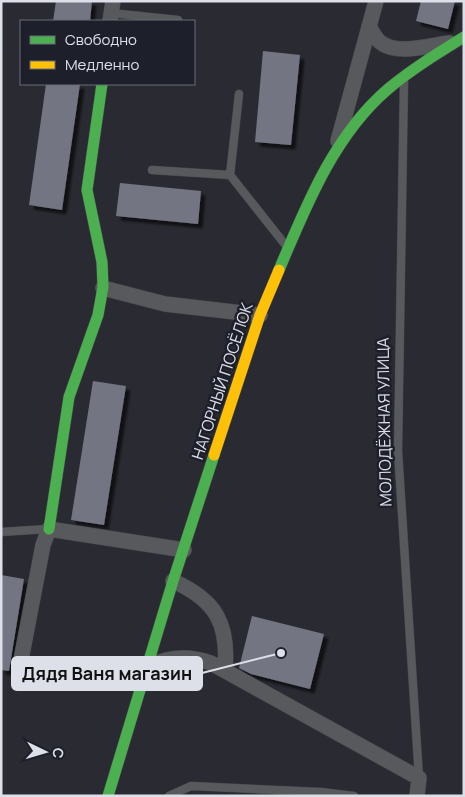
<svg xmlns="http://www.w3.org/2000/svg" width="465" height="797" font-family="Manrope,sans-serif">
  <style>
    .building { fill: #737583; filter: url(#shadow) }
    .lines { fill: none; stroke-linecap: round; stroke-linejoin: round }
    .lane-casing { stroke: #44464b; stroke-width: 9 }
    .street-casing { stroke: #44464b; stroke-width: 16 }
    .fast-casing { stroke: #44464b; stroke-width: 12 }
    .slow-casing { stroke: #44464b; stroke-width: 12 }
    .lane { stroke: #58595d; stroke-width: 8 }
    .street { stroke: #58595d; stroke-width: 15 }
    .fast { stroke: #4caf50; stroke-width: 11 }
    .slow { stroke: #ffc107; stroke-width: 11 }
    .labels { text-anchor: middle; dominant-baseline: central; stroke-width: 5; stroke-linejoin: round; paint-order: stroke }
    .street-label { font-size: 16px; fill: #dee0e9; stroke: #1d1f2b }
    .leader { fill: none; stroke: #dee0e9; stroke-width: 2 }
    .callout-dot { fill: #dee0e9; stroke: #1d1f2b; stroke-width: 2 }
    .callout { fill: #dee0e9; stroke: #dee0e9; stroke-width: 2 }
    .callout-label { font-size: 18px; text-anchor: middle; font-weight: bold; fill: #111 }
  </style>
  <defs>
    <filter id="shadow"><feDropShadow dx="4.5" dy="4.5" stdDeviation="1" flood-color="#0009"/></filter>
  </defs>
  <rect width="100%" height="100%" fill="#2a2b32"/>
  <!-- building -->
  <path class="building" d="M56,1h36l-2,20h-37z
    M421,1h34l-7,28 -32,-8z
    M263,51l37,4 -9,90 -36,-3z
    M46,84h34l-18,126 -33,-5z
    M120,183l81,8 -3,33 -82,-8z
    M93,381l33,5 -22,139 -33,-5z
    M1,575l23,4 -15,92 -8,-1z
    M252,616l72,18 -14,55 -59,-15 -12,-6z"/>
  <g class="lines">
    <defs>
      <path id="lane" d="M111,13l67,7
        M404,81l-6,370 21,327
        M239,94l-9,81 57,72
        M152,170l78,5
        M1,532l46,-3
        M321,795v-3l33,4
        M169,796l22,-10 130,6"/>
      <path id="street" d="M110,21l3,-20
        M369,26c3,5 6,12 11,16 17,14 50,3 70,1
        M338,141l38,-140
        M103,288l62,16 95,11
        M173,581c43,19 56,43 52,89
        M21,660l22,-115 6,-16 135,21
        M149,666c21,-10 40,-11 62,-3l208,115 -2,18"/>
      <path id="fast" d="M279,270c27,-64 55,-135 109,-181 24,-20 50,-36 76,-52
        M49,529l20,-132 29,-82 5,-28 -1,-25 -15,-72 15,-106
        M108,796l65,-215 41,-126"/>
      <path id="slow" d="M214,455l46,-140 19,-45"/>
    </defs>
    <!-- lane casing -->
    <use href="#lane" class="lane-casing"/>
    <!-- street casing -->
    <use href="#street" class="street-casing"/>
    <!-- fast casing -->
    <use href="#fast" class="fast-casing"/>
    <!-- slow casing -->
    <use href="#slow" class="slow-casing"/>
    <!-- lane -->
    <use href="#lane" class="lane"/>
    <!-- street -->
    <use href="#street" class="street"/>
    <!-- fast -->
    <use href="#fast" class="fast"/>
    <!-- slow -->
    <use href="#slow" class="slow"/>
  </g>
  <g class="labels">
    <!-- street labels -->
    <g class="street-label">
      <text transform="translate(222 381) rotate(-72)">НАГОРНЫЙ ПОСЁЛОК</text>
      <text transform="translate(384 422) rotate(-91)">МОЛОДЁЖНАЯ УЛИЦА</text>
    </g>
  </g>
  <!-- callouts -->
  <path class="leader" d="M281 653L202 673"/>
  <circle class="callout-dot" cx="281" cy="653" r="5"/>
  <rect class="callout" x="12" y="657" width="190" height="33" rx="5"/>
  <g class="callout-label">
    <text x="107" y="680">Дядя Ваня магазин</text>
  </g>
  <!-- border -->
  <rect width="465" height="797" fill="none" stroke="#dee0e9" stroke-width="5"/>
  <!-- legend -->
  <rect x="20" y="20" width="175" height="65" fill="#1d1f2b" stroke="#6a6c77"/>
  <rect x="30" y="36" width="25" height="8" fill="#4caf50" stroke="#6a6c77"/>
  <text x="65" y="45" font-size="15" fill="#dee0e9">Свободно</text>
  <rect x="30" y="61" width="25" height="8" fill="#ffc107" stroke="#6a6c77"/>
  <text x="65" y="70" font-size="15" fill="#dee0e9">Медленно</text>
  <!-- north arrow -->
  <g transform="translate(45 752) rotate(95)" stroke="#1d1f2b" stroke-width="4" paint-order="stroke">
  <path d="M0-4L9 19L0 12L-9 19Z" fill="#dee0e9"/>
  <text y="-8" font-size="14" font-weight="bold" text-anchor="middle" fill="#dee0e9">С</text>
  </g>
</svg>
